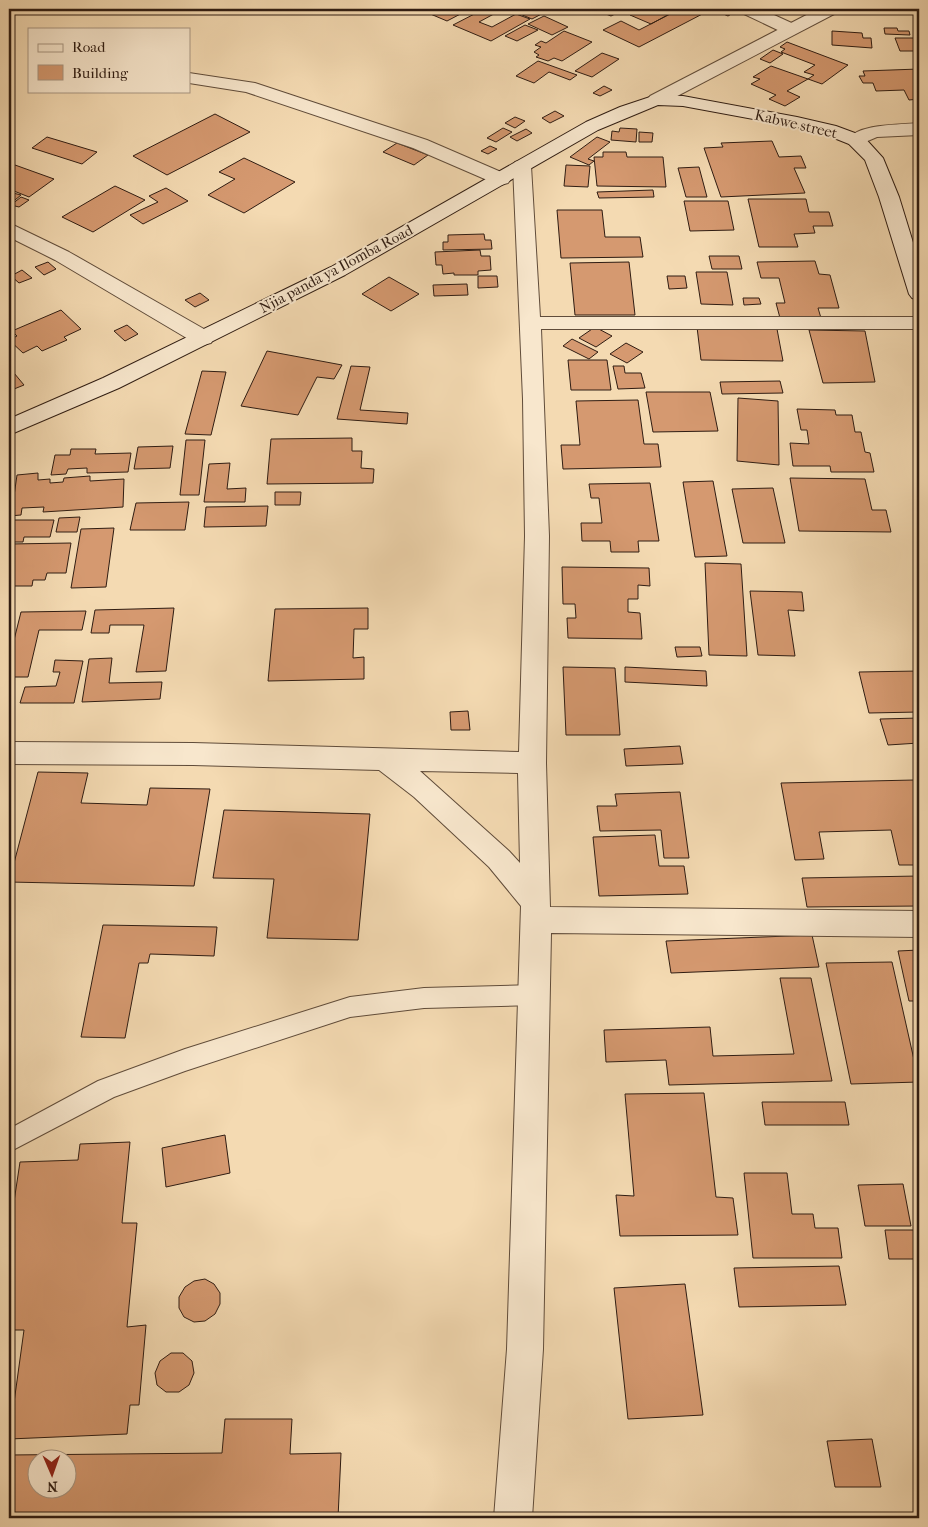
<svg xmlns="http://www.w3.org/2000/svg" width="928" height="1527" font-family="'IM FELL French Canon',serif">
  <style>
    .building { fill: #d59970; stroke: #2f1c12; fill-rule: evenodd }
    .lines { fill: none; stroke-linecap: round; stroke-linejoin: round }
    .service-casing { stroke: #604c3a; stroke-width: 2 }
    .minor-casing { stroke: #604c3a; stroke-width: 2 }
    .tertiary-casing { stroke: #604c3a; stroke-width: 2 }
    .secondary-casing { stroke: #2f1c12; stroke-width: 2 }
    .service { fill: #f8e7cd; fill-rule: evenodd }
    .minor { fill: #f8e7cd; fill-rule: evenodd }
    .tertiary { fill: #f8e7cd; fill-rule: evenodd }
    .secondary { fill: #f8e7cd; fill-rule: evenodd }
    .labels { text-anchor: middle; dominant-baseline: central; stroke-width: 4; stroke-linejoin: round; paint-order: stroke }
    .far-street-label { font-size: 15px; fill: #2f1c12; stroke: #f8e7cd }
  </style>
  <rect width="100%" height="100%" fill="#f4dab2"/>
  <filter id="stains"><feTurbulence type="fractalNoise" baseFrequency=".004" numOctaves="4"/><feColorMatrix values="0 0 0 0 .2 0 0 0 0 .09 0 0 0 0 .02 0 0 0 .5 -.17"/></filter>
  <radialGradient id="worn" r=".72"><stop offset=".6" stop-color="#630" stop-opacity="0"/><stop offset="1" stop-color="#630" stop-opacity=".3"/></radialGradient>
  <!-- building -->
  <path class="building" d="M423,9h47l-23,12 -26,-11z
    M484,9h19l-24,13 13,5 24,-13 14,5 -39,22 -38,-16z
    M508,9h43l-19,10z
    M593,9h32l-14,7z
    M641,9h26l6,3 -22,12 -21,-9z
    M680,9l30,1 -71,37 -36,-17 18,-9 18,9z
    M712,9h22l4,1 -10,6z
    M544,16l24,11 -16,8 -24,-11z
    M525,25l13,5 -21,11 -12,-5z
    M884,28h13l1,3h11l1,4 -25,-1z
    M564,31l28,11 -30,19 -8,-3 -6,3 -12,-4 3,-2 -5,-3 7,-5 -6,-2 6,-4 5,2z
    M832,31l30,2 1,5h8l1,10 -40,-3z
    M895,38h24v13h-19z
    M787,42l61,23 -26,19 -14,-5 6,-4 -10,-3 11,-7 -34,-13 4,-3 -5,-2z
    M773,50l10,4 -13,9 -10,-4z
    M602,53l17,6 -27,18 -17,-6z
    M538,61l39,14 -7,5 -21,-8 -15,11 -18,-7z
    M771,66l37,13 -21,12 13,6 -15,9 -16,-7 7,-4 -25,-11 9,-5 -7,-2z
    M919,69v30l-10,1 -5,-10 -28,1 -3,-8h-10l-4,-7h6l-2,-5z
    M604,86l8,4 -12,6 -7,-3z
    M555,111l9,5 -14,7 -8,-5z
    M215,114l35,18 -83,43 -34,-19z
    M515,117l10,4 -10,7 -10,-5z
    M503,128l9,4 -16,10 -9,-4z
    M620,128l17,1 -1,13 -25,-2 1,-9 7,1z
    M526,129l6,4 -15,8 -7,-4z
    M639,132l14,1 -1,9h-13z
    M47,137l50,15 -15,12 -50,-16z
    M597,137l13,5 -22,17 6,2 -5,4 -19,-8z
    M772,141l7,16 22,-1 5,12h-12l11,25 -84,4 -17,-49 19,-1 -2,-4z
    M397,143l31,12 -14,10 -31,-13z
    M490,146l7,3 -9,5 -7,-3z
    M603,152h23l1,5h36l3,30 -69,-1 -3,-29h9z
    M244,158l51,24 -51,31 -36,-18 27,-16 -16,-7z
    M15,165l39,14 -25,18 -20,-8v-20z
    M566,165l24,1 -2,21 -24,-1z
    M699,167l8,30h-21l-8,-29z
    M115,186l30,14 -52,32 -31,-15z
    M166,188l22,13 -45,23 -13,-9 28,-13 -9,-6z
    M653,190l1,7 -55,1 -2,-6z
    M9,192l12,3 -12,10z
    M21,197l8,3 -10,7 -8,-2z
    M748,199h58l3,13h20l4,14h-20l2,7 -21,1 4,13h-39z
    M684,201h44l6,29 -44,1z
    M557,210h45l3,27h35l3,20 -82,1z
    M484,234l1,6h6l1,9 -49,1v-8h5v-7z
    M480,250l1,6h9l1,14 -13,1v4h-24v-2l-11,1 -1,-9h-6l-1,-13z
    M709,256h30l3,13h-30z
    M815,261l4,13 11,1 9,33h-21l3,10h-41l-4,-15h9l-6,-25h-18l-4,-16z
    M48,262l8,7 -12,6 -9,-8z
    M629,262l6,53h-60l-5,-52z
    M22,270l10,8 -13,5 -8,-7z
    M696,272h31l6,33 -32,-1z
    M478,276h19l1,11 -20,1z
    M667,276h18l2,12 -18,1z
    M389,277l30,17 -28,17 -29,-17z
    M467,284l1,11 -34,1 -1,-11z
    M200,293l9,7 -14,7 -10,-7z
    M743,298h16l2,6 -17,1z
    M61,310l20,19 -17,8 3,3 -25,11 -5,-5 -14,7 -14,-13 8,-4 -5,-5z
    M127,325l11,9 -13,7 -11,-10z
    M595,327l17,9 -16,11 -17,-9z
    M697,327l80,2 6,32 -82,-1z
    M809,330l56,1 10,51 -52,1z
    M572,339l26,13 -9,7 -26,-13z
    M626,343l17,9 -16,11 -17,-9z
    M267,351l75,14 -8,14 -17,-2 -19,38 -57,-9z
    M568,360h39l4,30h-40z
    M351,366l19,1 -10,43 48,3 -1,11 -70,-5z
    M613,366h11l1,7h16l4,15 -27,1z
    M9,367l15,18 -15,6z
    M202,371l24,1 -15,63 -26,-1z
    M780,381l3,12 -61,1 -2,-12z
    M646,392h64l8,39 -65,1z
    M738,398l40,3 1,64 -42,-4z
    M638,400l6,44h14l3,23 -98,2 -2,-24h19l-4,-44z
    M797,409l38,1 1,5h16l3,17h6l4,20 5,1 4,19h-43l-1,-6h-37l-3,-23 19,1 -2,-14h-6z
    M352,438v13h10l-1,17 13,1 -1,14 -106,1 4,-45z
    M186,440h19l-6,55h-19z
    M173,446l-3,22 -36,1 4,-22z
    M71,449h25l-1,5 36,-1 -3,19 -41,1v-5l-19,1 -2,5 -15,1 4,-20h15z
    M230,463l-3,26 19,-1 -1,14h-41l5,-38z
    M38,473v7l12,-1v4l13,-1 1,-4 26,-2v5l34,-2 -1,28 -80,5 1,-5 -22,1 -1,7 -12,1v-19l5,-1 3,-21z
    M790,478l75,1 7,31h14l5,22 -92,-1z
    M713,481l14,75 -32,1 -12,-75z
    M650,483l9,58h-21l1,11h-28l-1,-11h-28l-1,-18h21l-3,-25h-8l-2,-14z
    M773,488l12,55h-42l-11,-54z
    M275,492h26l-1,13h-25z
    M189,502l-4,28h-55l6,-27z
    M268,506l-2,20 -62,1 2,-20z
    M80,517l-3,15h-21l3,-14z
    M9,520h45l-4,17h-26l-1,5h-14z
    M114,528l-8,59 -35,1 10,-59z
    M71,543l-5,30h-19l-2,7h-12l-1,6h-23l1,-42z
    M705,563l36,1 6,92 -38,-1z
    M562,567l87,1 1,18 -12,-1v14h-10v13l12,1 2,26 -74,-1 -1,-20h9l-1,-14h-12z
    M750,591l52,1 2,19 -16,-1 7,46 -37,-1z
    M174,608l-8,63 -30,1 8,-47h-34l-1,8h-18l4,-23z
    M368,608v21h-14l-1,29 11,-1v22l-96,2 7,-72z
    M86,611l-4,19h-43l-11,47h-19v-17l12,-48z
    M675,647h25l2,9 -25,1z
    M112,658l-3,25 53,-1 -2,17 -78,3 7,-43z
    M55,660l28,1 -9,42h-54l5,-16 31,-1 4,-14h-7z
    M563,667l52,1 5,67h-54z
    M625,667l81,4 1,15 -82,-4z
    M919,671v41l-50,1 -10,-41z
    M468,711l2,19h-19l-1,-18z
    M919,718v25l-31,2 -8,-26z
    M680,746l3,18 -57,2 -2,-17z
    M38,772l50,1 -7,30 66,2 3,-17 60,1 -16,97 -185,-4z
    M914,780l5,19v66h-20l-8,-35 -72,2 5,27 -29,1 -14,-77z
    M680,792l9,66h-25l-3,-28 -61,1 -3,-25h20l-2,-12z
    M224,810l146,4 -12,126 -91,-2 7,-59 -61,-1z
    M655,835l4,31h25l4,28 -89,2 -6,-59z
    M919,876v30l-112,1 -5,-29z
    M103,925l114,2 -3,29 -64,-2 -2,9h-9l-14,75 -44,-1z
    M812,935l7,32 -148,6 -5,-32z
    M919,950v51h-10l-11,-50z
    M892,962l27,120 -68,2 -25,-121z
    M780,978h31l21,103 -163,4 -3,-25 -60,2 -2,-32 106,-3 3,29 81,-2z
    M704,1093l12,104 17,1 5,37 -118,1 -4,-41 18,1 -9,-102z
    M762,1102h83l4,23h-84z
    M225,1135l5,38 -64,14 -4,-39z
    M130,1142l-8,81h15l-10,104 19,-2 -7,80h-9l-3,29 -118,5 15,-109h-15v-95l11,-73 58,-2 2,-16z
    M744,1173h43l5,41h21l2,14h23l4,30h-89z
    M903,1184l8,42h-46l-7,-41z
    M885,1230h34v29h-30z
    M839,1266l7,39 -107,2 -5,-39z
    M205,1279l9,5 6,9v11l-5,10 -10,7 -11,1 -10,-5 -5,-9v-11l6,-10 9,-6z
    M685,1284l18,131 -75,4 -14,-131z
    M171,1353h12l9,8 2,12 -5,12 -10,7h-13l-9,-7 -2,-12 5,-12z
    M225,1419h67l-2,35 51,-1 -3,65h-329v-63l213,-2zM38,1460h30v30h-30z
    M872,1439l9,48h-46l-8,-46z"/>
  <g class="lines">
    <defs>
      <path id="service" d="M535,985l8,3 3,7 -3,7 -8,3 -111,3 -74,9 -165,54 -71,26 -105,55v-23l89,-48 87,-32 165,-52 74,-9z"/>
      <path id="minor" d="M740,9h21l35,16 2,4 -2,4h-12l-42,-20z
        M189,73l66,10 172,57 81,35 3,4 -3,4 -7,2 -7,-2 -81,-35 -167,-56 -57,-9z
        M919,123v12l-42,2 -21,9 -7,-2 -2,-4c12,-17 53,-15 72,-17z
        M522,160l7,2 2,4 9,151h379v12h-378l8,207 -3,227 4,144 369,4v26l-368,-4 -8,416 -11,169h-38l13,-169 14,-443 -32,-39 -75,-70 -35,-27 -186,-5 -184,-1v-22l184,1 326,9 6,-216 -2,-137 -10,-233 2,-4zM420,771l98,2 2,90 -11,-12z
        M9,223l60,29 142,81 3,5 -3,5 -8,2 -8,-2 -140,-83 -46,-23z"/>
      <path id="tertiary" d="M818,9h20l-2,4 -174,91 -6,1 -6,-1 -3,-4 3,-4z"/>
      <path id="secondary" d="M656,95l27,1 114,21 39,9 27,10 20,22 16,39 20,65v38l-7,-2 -3,-4 -30,-97 -14,-37 -16,-16 -25,-10 -27,-7 -114,-21 -25,-1 -60,25 -253,145 -226,113 -110,47v-16l94,-41 228,-111 255,-145 34,-15z"/>
    </defs>
    <!-- service casing -->
    <use href="#service" class="service-casing"/>
    <!-- minor casing -->
    <use href="#minor" class="minor-casing"/>
    <!-- tertiary casing -->
    <use href="#tertiary" class="tertiary-casing"/>
    <!-- secondary casing -->
    <use href="#secondary" class="secondary-casing"/>
    <!-- service -->
    <use href="#service" class="service"/>
    <!-- minor -->
    <use href="#minor" class="minor"/>
    <!-- tertiary -->
    <use href="#tertiary" class="tertiary"/>
    <!-- secondary -->
    <use href="#secondary" class="secondary"/>
  </g>
  <g class="labels">
    <!-- far-street labels -->
    <g class="far-street-label">
      <text transform="translate(796 124) rotate(13)">Kabwe street</text>
      <text transform="translate(336 269) rotate(-28)">Njia panda ya Ilomba Road</text>
    </g>
  </g>
  <!-- margin -->
  <rect width="928" height="1527" fill="none" stroke="#f4dab2" stroke-width="30"/>
  <rect x="10" y="10" width="908" height="1507" fill="none" stroke="#2f1c12" stroke-width="2.5"/>
  <rect x="15" y="15" width="898" height="1497" fill="none" stroke="#2f1c12"/>
  <!-- legend -->
  <rect x="28" y="28" width="162" height="65" fill="#f8e7cd" stroke="#a89682"/>
  <rect x="38" y="44" width="25" height="8" fill="#f8e7cd" stroke="#a89682"/>
  <text x="72" y="52" font-size="15" fill="#2f1c12">Road</text>
  <rect x="38" y="65" width="25" height="15" fill="#d59970" stroke="#a89682"/>
  <text x="72" y="78" font-size="15" fill="#2f1c12">Building</text>
  <!-- north arrow -->
  <g transform="translate(52 1474) rotate(178)"><circle r="24" fill="#f8e7cd" stroke="#a89682"/>
  <path d="M0-4L9 19L0 12L-9 19Z" fill="#8f2418"/>
  <text y="-8" font-size="14" font-weight="bold" text-anchor="middle" fill="#2f1c12">N</text>
  </g>
  <rect width="100%" height="100%" filter="url(#stains)"/>
  <rect width="100%" height="100%" fill="url(#worn)"/>
</svg>
